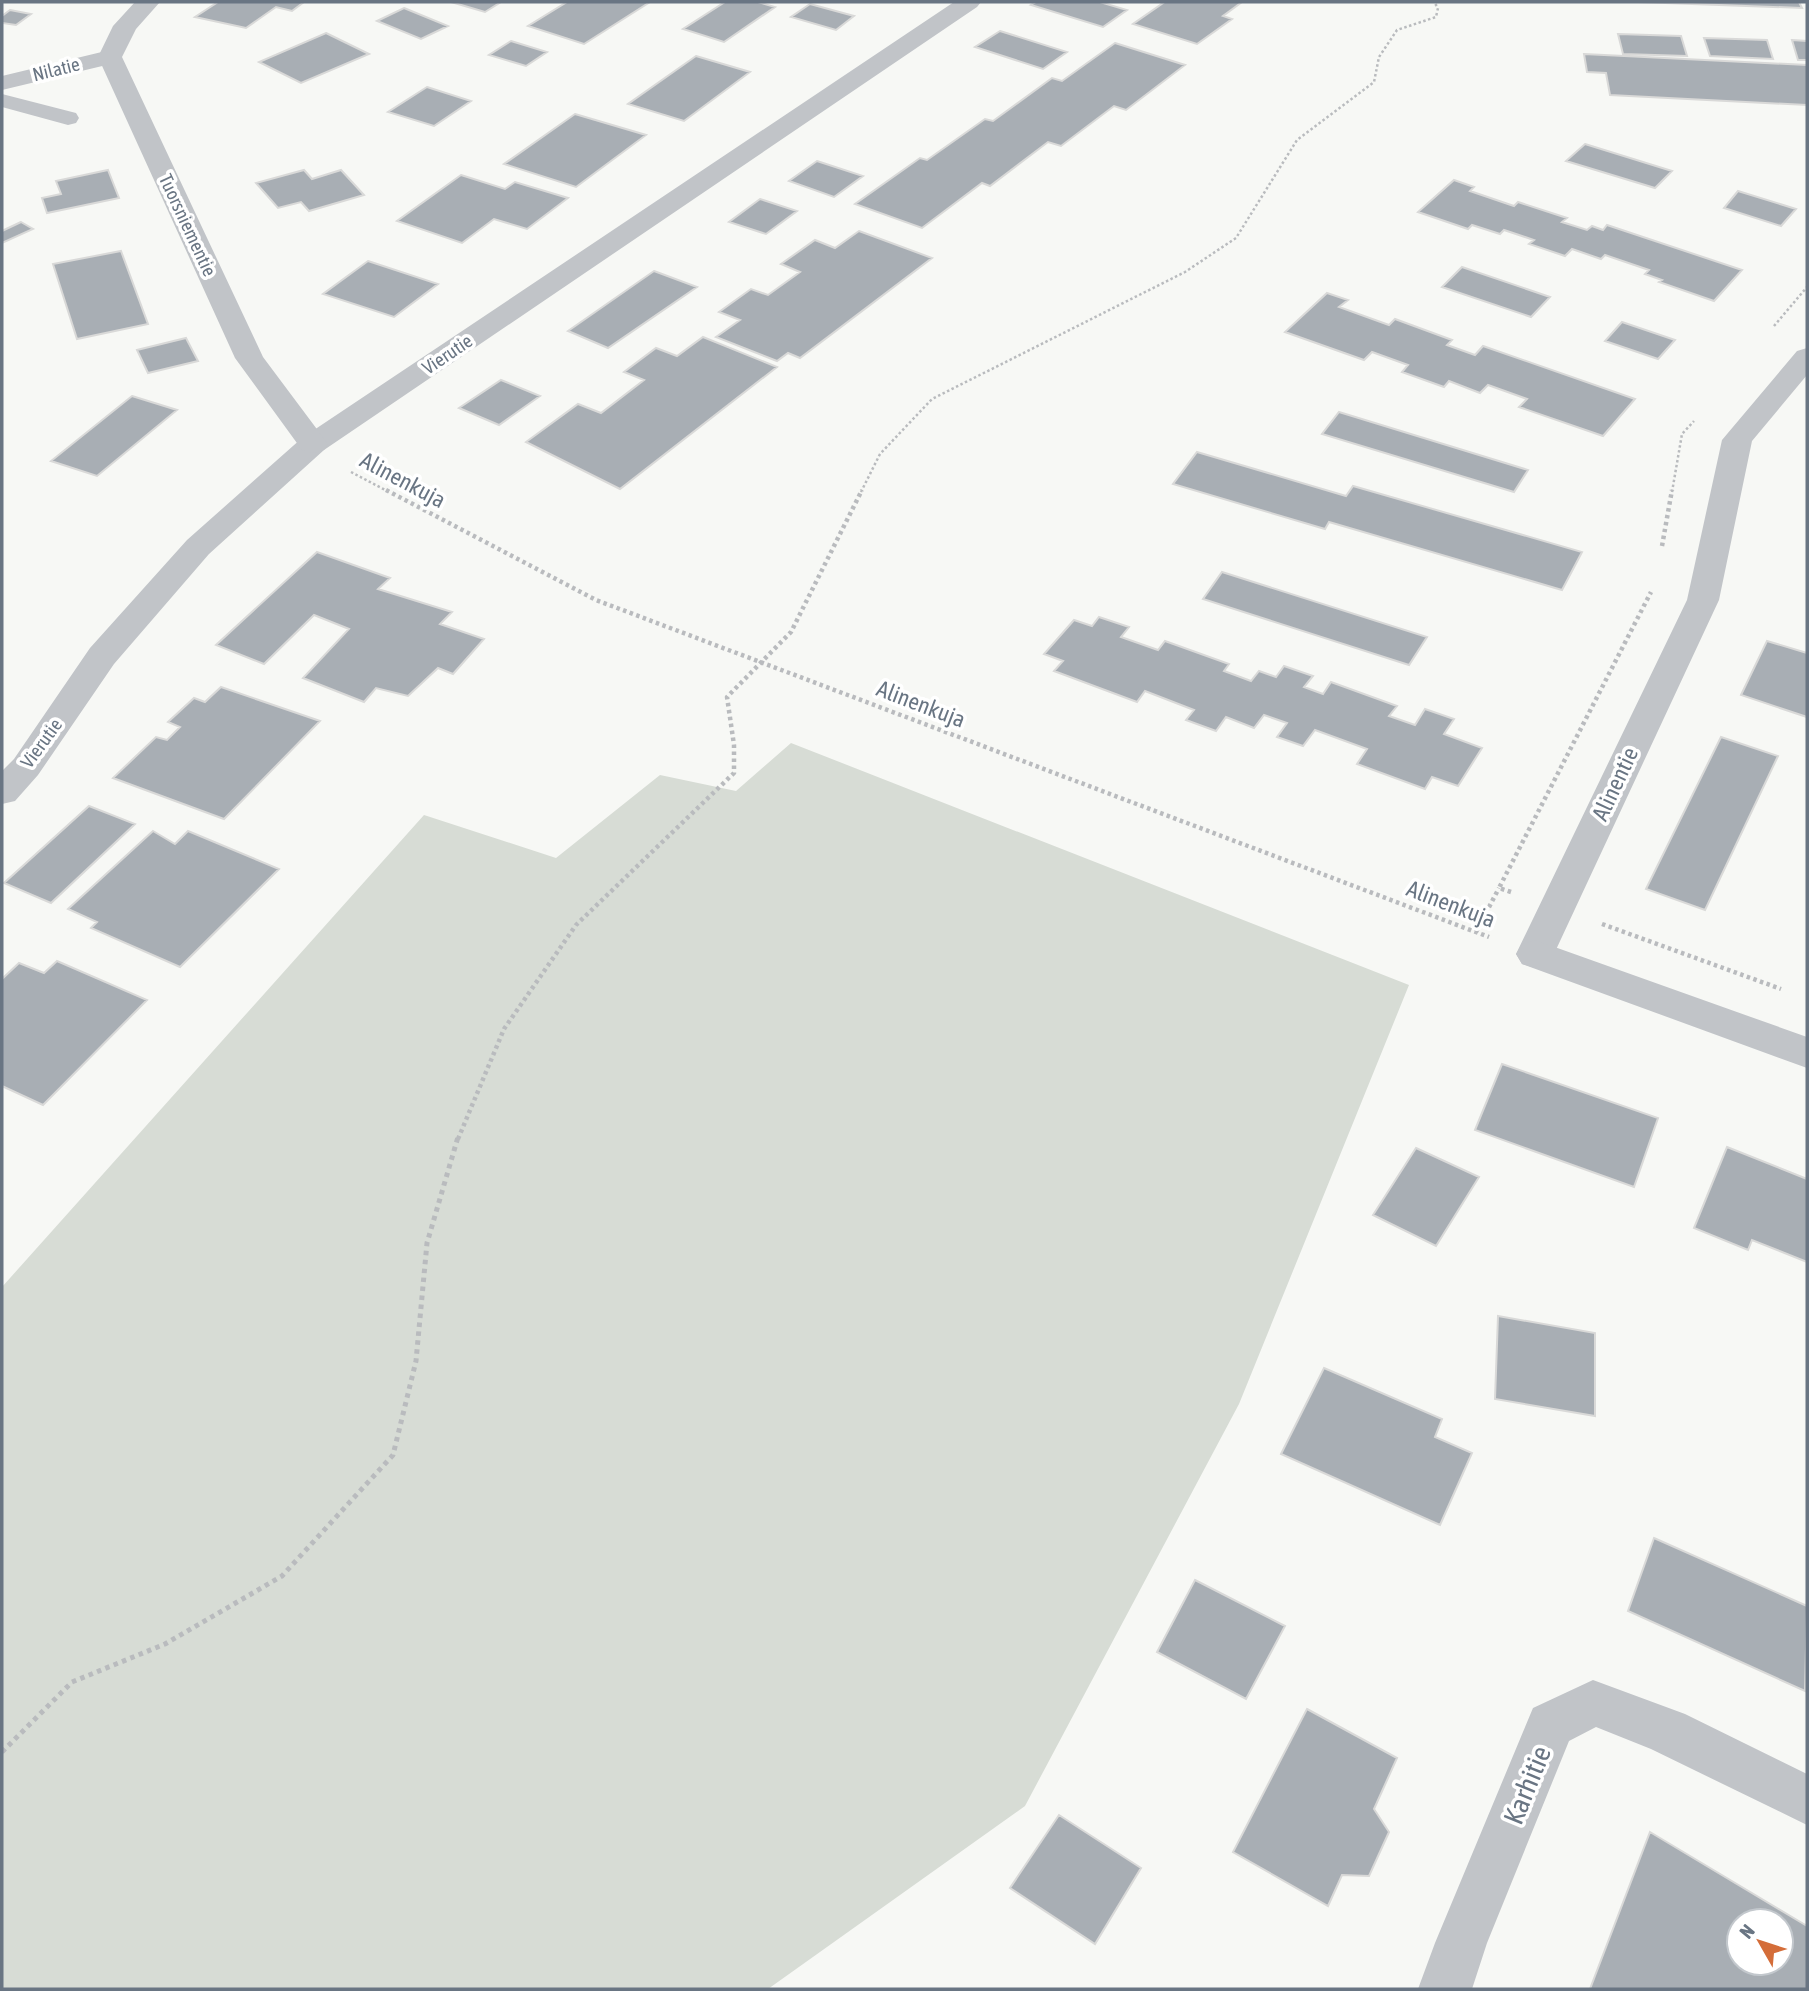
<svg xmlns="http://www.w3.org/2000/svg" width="1809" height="1991" font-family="'Asap Condensed',sans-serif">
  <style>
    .green { fill: #d7dcd5 }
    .building { fill: #a8aeb4; stroke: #d9d9d8; stroke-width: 2; fill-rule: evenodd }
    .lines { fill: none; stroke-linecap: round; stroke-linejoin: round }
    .path-far2 { stroke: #b9bbbe; stroke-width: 2.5; stroke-dasharray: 2.5 2.5; stroke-linecap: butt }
    .path-far1 { stroke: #b9bbbe; stroke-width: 4.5; stroke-dasharray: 3.5 3.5; stroke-linecap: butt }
    .path { stroke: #b9bbbe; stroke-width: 5; stroke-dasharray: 4.5 4.5; stroke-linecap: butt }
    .service { fill: #c1c4c8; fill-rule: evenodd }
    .minor { fill: #c1c4c8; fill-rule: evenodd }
    .tertiary { fill: #c1c4c8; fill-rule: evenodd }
    .labels { text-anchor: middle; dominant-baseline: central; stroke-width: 7; stroke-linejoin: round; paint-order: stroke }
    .far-street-label { font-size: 19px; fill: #697583; stroke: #fff }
    .street-label { font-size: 23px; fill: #697583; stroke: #fff }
    .near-street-label { font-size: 28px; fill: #697583; stroke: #fff }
  </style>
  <rect width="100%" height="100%" fill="#f7f8f5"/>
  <!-- green -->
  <path class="green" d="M791,743l618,242 -170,419 -214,402 -257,183h-766v-702l422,-472 132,43 104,-83 76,16z"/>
  <!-- building -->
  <path class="building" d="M218,2h86l-12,9 -16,-4 -30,21 -51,-11z
    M451,2h50l-16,10z
    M567,2h83l-66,42 -56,-18z
    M725,2h33l17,5 -51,35 -41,-13z
    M1036,2h64l27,8 -24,17 -72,-22z
    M1160,2h82l-19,14 9,3 -35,25 -64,-20 30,-21z
    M1638,2h161l3,6z
    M810,4l44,12 -18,14 -45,-13z
    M404,8l44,18 -27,13 -44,-18z
    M10,10l21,4 -15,11 -14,-2v-7z
    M1000,31l67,21 -24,17 -68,-22z
    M326,33l43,21 -68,29 -42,-21z
    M1618,34l63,2 6,20 -64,-2z
    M1704,38l63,2 6,19 -63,-3z
    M1792,40l15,1v19h-9z
    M511,41l36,11 -21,14 -37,-11z
    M1115,43l70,22 -59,45 -12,-4 -53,40 -13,-4 -58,44 -8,-3 -60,45 -67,-24 65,-46 7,2 58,-41 8,2 59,-43 10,3z
    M1584,54l223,11v40l-197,-10 -4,-22 -19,-1z
    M696,56l54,16 -66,49 -56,-17z
    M427,87l44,14 -37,25 -46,-14z
    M575,114l71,21 -70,52 -72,-23z
    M1585,144l87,27 -17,17 -89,-27z
    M817,161l46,15 -29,21 -45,-16z
    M108,170l11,28 -72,15 -5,-15 19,-4 -5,-13z
    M304,170l8,9 29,-9 23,25 -55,16 -8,-9 -23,6 -22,-25z
    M461,175l44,14 10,-7 53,16 -41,31 -33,-10 -32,24 -65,-22z
    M1454,180l20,7 -4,4 44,15 4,-4 49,16 -5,4 25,8 5,-4 11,4 4,-5 135,45 -28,31 -55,-19 3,-2 -17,-6 4,-4 -44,-15 -4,4 -29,-10 -7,7 -36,-12 5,-4 -30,-10 -4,4 -28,-9 -4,4 -50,-17z
    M1738,191l58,18 -15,17 -57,-18z
    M760,199l37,12 -31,23 -37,-12z
    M21,222l12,7 -31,14v-12z
    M859,231l73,27 -132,100 -12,-5 -11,8 -61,-24 24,-17 -21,-8 32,-23 17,6 32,-23 -19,-8 34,-24 20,8z
    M121,251l27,73 -71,15 -24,-75z
    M368,261l70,23 -44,33 -71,-23z
    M1462,267l88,30 -19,20 -89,-30z
    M654,271l43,16 -89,61 -40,-17z
    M1327,293l21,7 -9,7 50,18 6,-6 57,21 -5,5 28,10 8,-9 152,53 -32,37 -84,-29 8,-8 -39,-14 -8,8 -31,-12 -5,6 -42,-15 6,-7 -36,-13 -8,8 -79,-28z
    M1622,322l53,18 -17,19 -53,-18z
    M703,337l74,30 -157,122 -94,-47 52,-38 23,9 43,-33 -20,-8 32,-24 21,8z
    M186,338l12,23 -50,12 -11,-23z
    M501,380l39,16 -41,29 -40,-17z
    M132,396l45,14 -80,66 -46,-15z
    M1339,412l189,58 -14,22 -192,-58z
    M1197,452l149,44 7,-10 229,66 -20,38 -233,-68 -4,7 -152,-45z
    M317,552l73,26 -12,11 74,23 -12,12 44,15 -31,35 -15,-6 -30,28 -32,-8 -12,14 -61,-24 46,-49 -35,-14 -50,49 -48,-19z
    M1222,572l205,65 -18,28 -206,-66z
    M1099,617l30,10 -8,10 37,13 7,-9 64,23 -5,7 27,10 8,-10 17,6 8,-11 29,10 -9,11 19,7 8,-12 66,24 -8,10 26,9 10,-16 29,10 -10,15 38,14 -24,38 -26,-9 -7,12 -68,-25 10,-15 -52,-19 -12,16 -26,-9 10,-14 -23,-8 -10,13 -28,-11 -10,14 -30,-11 8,-10 -49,-19 -8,11 -83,-31 9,-10 -19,-7 30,-34 18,6z
    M1767,641l40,12v64l-66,-22z
    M221,687l99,34 -96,98 -111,-41 43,-41 11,3 13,-13 -12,-5 26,-24 11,4z
    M1721,737l57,19 -73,154 -59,-21z
    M89,806l46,18 -84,79 -47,-20z
    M153,831l22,13 13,-13 91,38 -99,98 -89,-39 6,-6 -29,-13z
    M57,961l90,39 -104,105 -41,-19v-107l17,-16 25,10z
    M1502,1064l156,54 -24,69 -159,-57z
    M1727,1147l80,32v83l-55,-22 -4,10 -54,-22z
    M1416,1148l63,29 -43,69 -63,-31z
    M1498,1316l97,17v83l-100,-17z
    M1324,1368l118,51 -7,18 37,16 -32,72 -159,-71z
    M1654,1538l153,68 -2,85 -177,-80z
    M1195,1580l90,46 -39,73 -89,-47z
    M1307,1709l90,49 -23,51 15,23 -20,44 -27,-1 -14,31 -95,-54z
    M1059,1815l82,53 -46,76 -85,-56z
    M1650,1832l157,94v63h-217zM1739,1921h42v42h-42z"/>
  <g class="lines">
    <!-- path-far2 -->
    <path class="path-far2" d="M1774,326l33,-39
      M351,472l38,20
      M861,492l19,-38 52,-55 253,-127 51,-34 61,-98 77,-58 5,-25 18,-27 39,-13 2,-9 -4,-6
      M1672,492l10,-58 12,-13"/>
    <!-- path-far1 -->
    <path class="path-far1" d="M386,490l210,110 893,337
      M1662,546l10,-56
      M1511,892l-12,-4 152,-296
      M1602,924l179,65
      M1476,932l23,-44
      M458,1139l46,-110 72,-104 158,-152v-28l-7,-48 64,-65 71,-142"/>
    <!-- path -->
    <path class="path" d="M2,1752l70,-70 93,-38 117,-68 111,-121 23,-94 11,-118 31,-106"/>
    <!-- service -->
    <path class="service" d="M2,94l74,19 3,5 -3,5 -8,2 -66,-18z"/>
    <!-- minor -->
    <path class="minor" d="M954,2h27l-4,5 -653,443 -115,104 -95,110 -76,111 -23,26 -13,3v-33l12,-12 76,-111 97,-108 115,-102z
      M110,50l9,2 3,5 -3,5 -117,28v-14z
      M1807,348v27l-55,66 -33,159 -165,354 -6,10 -13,4 -13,-4 -6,-10 171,-354 35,-160 75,-89z
      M1593,1680l92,34 122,60v51l-156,-76 -55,-22 -27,14 -82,202 -15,46h-54l17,-46 98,-235z"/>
    <!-- tertiary -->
    <path class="tertiary" d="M135,2h25l-24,27 -14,28 141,300 65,87 -4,6 -11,3 -11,-3 -67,-92 -137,-301 15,-31z
      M1535,940l272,97v31l-285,-104 -6,-10 6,-10z"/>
  </g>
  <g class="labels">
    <!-- far-street labels -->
    <g class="far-street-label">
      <text transform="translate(56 69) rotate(-14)">Nilatie</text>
      <text transform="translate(188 225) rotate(65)">Tuorsniementie</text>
      <text transform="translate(447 354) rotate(-34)">Vierutie</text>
      <text transform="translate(41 743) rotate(-54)">Vierutie</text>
    </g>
    <!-- street labels -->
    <g class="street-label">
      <text transform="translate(403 480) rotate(28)">Alinenkuja</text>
      <text transform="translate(921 704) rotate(21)">Alinenkuja</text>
      <text transform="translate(1615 784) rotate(-65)">Alinentie</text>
      <text transform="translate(1451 904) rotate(21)">Alinenkuja</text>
    </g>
    <!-- near-street labels -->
    <g class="near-street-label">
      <text transform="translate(1527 1785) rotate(-68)">Karhitie</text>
    </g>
  </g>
  <!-- border -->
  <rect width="1809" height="1991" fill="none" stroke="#697583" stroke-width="7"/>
  <!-- north arrow -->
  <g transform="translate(1760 1942) rotate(309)"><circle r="33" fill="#ffffff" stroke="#c3c8cd" stroke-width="2"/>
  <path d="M0-5L12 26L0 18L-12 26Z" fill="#d46d39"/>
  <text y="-10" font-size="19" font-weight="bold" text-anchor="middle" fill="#697583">N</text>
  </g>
</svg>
